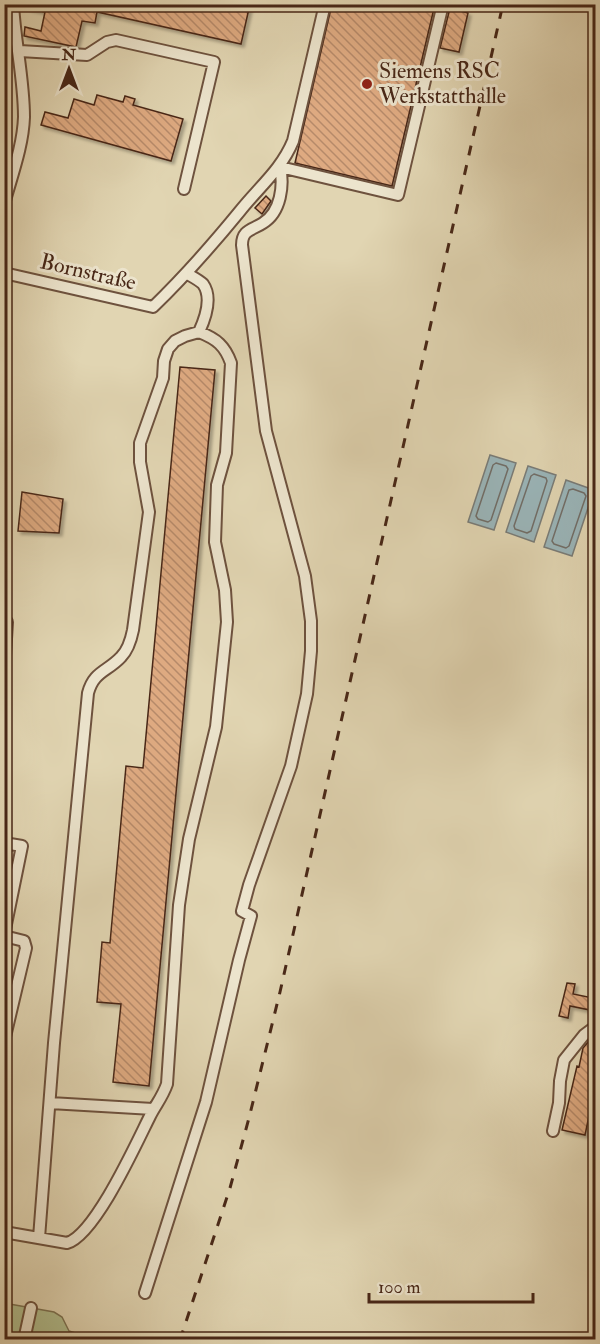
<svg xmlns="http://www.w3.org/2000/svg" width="600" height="1344" font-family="'IM FELL Double Pica',serif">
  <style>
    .grass { fill: #b1be8e; stroke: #7c7252; stroke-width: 1.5 }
    .water { fill: #9ab5b9; stroke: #797c78; stroke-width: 1.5 }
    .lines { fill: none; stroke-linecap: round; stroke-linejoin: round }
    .shore { stroke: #716e68; stroke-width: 1.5 }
    .building { fill: url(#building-back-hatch); stroke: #482717; stroke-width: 1.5; filter: url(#shadow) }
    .minor-casing { stroke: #6e523e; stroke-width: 14 }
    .minor { stroke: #ece4cd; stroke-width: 10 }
    .rail { stroke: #482717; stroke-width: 3; stroke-dasharray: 10 10; stroke-linecap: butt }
    .poi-dot { fill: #8f2418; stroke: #ece4cd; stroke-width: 2 }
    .labels { text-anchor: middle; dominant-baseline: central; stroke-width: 6; stroke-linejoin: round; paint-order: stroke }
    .poi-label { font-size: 22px; fill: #482717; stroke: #ece4cd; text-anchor: start }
    .street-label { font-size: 22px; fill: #482717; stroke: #ece4cd }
  </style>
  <defs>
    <pattern id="building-back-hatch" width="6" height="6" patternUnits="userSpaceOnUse" patternTransform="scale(1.5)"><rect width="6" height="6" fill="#deaa81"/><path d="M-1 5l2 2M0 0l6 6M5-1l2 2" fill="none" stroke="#b68a69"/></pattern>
    <filter id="shadow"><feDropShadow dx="3" dy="3" stdDeviation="1.5" flood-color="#0004"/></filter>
  </defs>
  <rect width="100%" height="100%" fill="#e1d5b2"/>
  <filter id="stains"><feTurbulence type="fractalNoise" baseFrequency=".00333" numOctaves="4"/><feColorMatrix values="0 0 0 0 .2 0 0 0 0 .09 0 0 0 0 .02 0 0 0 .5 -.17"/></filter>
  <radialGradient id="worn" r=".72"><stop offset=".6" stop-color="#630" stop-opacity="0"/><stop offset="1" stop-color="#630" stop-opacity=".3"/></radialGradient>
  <!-- grass -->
  <path class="grass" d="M4,1303l50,9 8,5 7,14 25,8h-89z"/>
  <!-- water -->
  <path class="water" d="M490,455l26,8 -22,67 -26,-8z
    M528,466l28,9 -22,67 -28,-10z
    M566,480l28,10 -22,66 -28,-9z"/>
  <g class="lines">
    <!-- shore -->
    <path class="shore" d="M496,463l10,3 2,3 -17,51 -3,2 -10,-3 -2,-3 17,-51z
      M534,474l12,4 1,3 -16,50 -4,2 -12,-4 -1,-3 17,-50z
      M573,489l11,4 2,3 -17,50 -3,2 -12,-4 -2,-3 17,-51z"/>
  </g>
  <!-- building -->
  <path class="building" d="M29,4h221l-9,40 -144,-32 -2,11 -13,-2 -6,26 -52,-11 1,-9 16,4 4,-19 -17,-4z
    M332,4h103l-43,182 -97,-23z
    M450,8l18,5 -9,39 -19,-4z
    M97,95l26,7 2,-6 10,3 -2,6 50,14 -12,42 -130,-36 4,-13 23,6 6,-19 20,6z
    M266,196l5,5 -9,13 -7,-6z
    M180,367l35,3 -66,716 -36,-4 8,-78 -24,-2 5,-60 8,1 16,-177 17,2z
    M22,492l41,7 -4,34 -41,-2z
    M567,983l8,1 -2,10 20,4 -3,12 -20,-4 -2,12 -9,-2z
    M589,1041l7,1v44l-2,8h2v9l-3,9 -3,-1 -5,24 -23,-5 15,-64 2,1 4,-19z"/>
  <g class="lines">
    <defs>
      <path id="minor" d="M20,51l67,4 20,-13 9,-2 98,22 -30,127
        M280,167l118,28 45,-191
        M4,204c8,-29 19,-58 20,-87 0,-38 -9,-75 -11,-113
        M4,273l149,34c31,-30 60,-63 87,-96 19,-24 41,-41 53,-70l32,-137
        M4,672l3,-50
        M4,843l18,3 -18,88
        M4,936l20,5 2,7 -22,93
        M50,1103l103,6
        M553,1131l6,-28 1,-22 4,-21 20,-25 12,-9
        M4,1232l63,11c28,-8 69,-99 83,-127 6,-12 12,-18 17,-32l12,-179 10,-66 27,-112 11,-105 -2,-32 -10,-48 2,-57 9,-32 5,-90c-6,-17 -14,-24 -32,-31
        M39,1238l15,-195 34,-350c6,-22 19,-21 33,-36 7,-7 10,-17 12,-27l16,-118 -9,-50v-19l23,-65 1,-17 4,-12 7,-8 10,-5 14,-4c6,-13 14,-34 4,-48 -4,-4 -12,-8 -17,-11
        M145,1293l61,-191 33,-142 12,-44 -9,-5 7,-26 42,-119 16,-72 4,-43v-30l-6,-45 -39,-145 -24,-186c0,-16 11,-15 21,-22 18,-11 21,-38 17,-56
        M24,1340l7,-32"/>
    </defs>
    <!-- minor casing -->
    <use href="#minor" class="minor-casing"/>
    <!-- minor -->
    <use href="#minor" class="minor"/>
    <!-- rail -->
    <path class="rail" d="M180,1340l50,-152 19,-70 31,-126 223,-988"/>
  </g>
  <!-- markers -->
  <circle class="poi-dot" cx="367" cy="84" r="6"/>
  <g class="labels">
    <!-- poi labels -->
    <g class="poi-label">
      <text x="379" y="71">Siemens RSC<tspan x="379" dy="25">Werkstatthalle</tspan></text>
    </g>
    <!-- street labels -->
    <g class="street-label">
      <text transform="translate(88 272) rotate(13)">Bornstraße</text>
    </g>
  </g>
  <!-- margin -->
  <rect width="600" height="1344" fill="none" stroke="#e1d5b2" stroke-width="24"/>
  <rect x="6" y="6" width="588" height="1332" fill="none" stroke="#482717" stroke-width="3"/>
  <rect x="12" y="12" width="576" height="1320" fill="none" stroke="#482717" stroke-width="1.5"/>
  <!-- north arrow -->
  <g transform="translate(69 69)" stroke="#ece4cd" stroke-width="4.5" paint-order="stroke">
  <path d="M0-4.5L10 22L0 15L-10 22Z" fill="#482717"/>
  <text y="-9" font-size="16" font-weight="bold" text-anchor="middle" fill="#482717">N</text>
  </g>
  <!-- scale -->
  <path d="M369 1293v9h164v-9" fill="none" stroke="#482717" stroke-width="3"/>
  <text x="378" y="1293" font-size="18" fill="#482717" stroke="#ece4cd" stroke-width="4.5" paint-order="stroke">100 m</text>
  <rect width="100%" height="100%" filter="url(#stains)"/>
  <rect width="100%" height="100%" fill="url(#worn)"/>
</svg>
